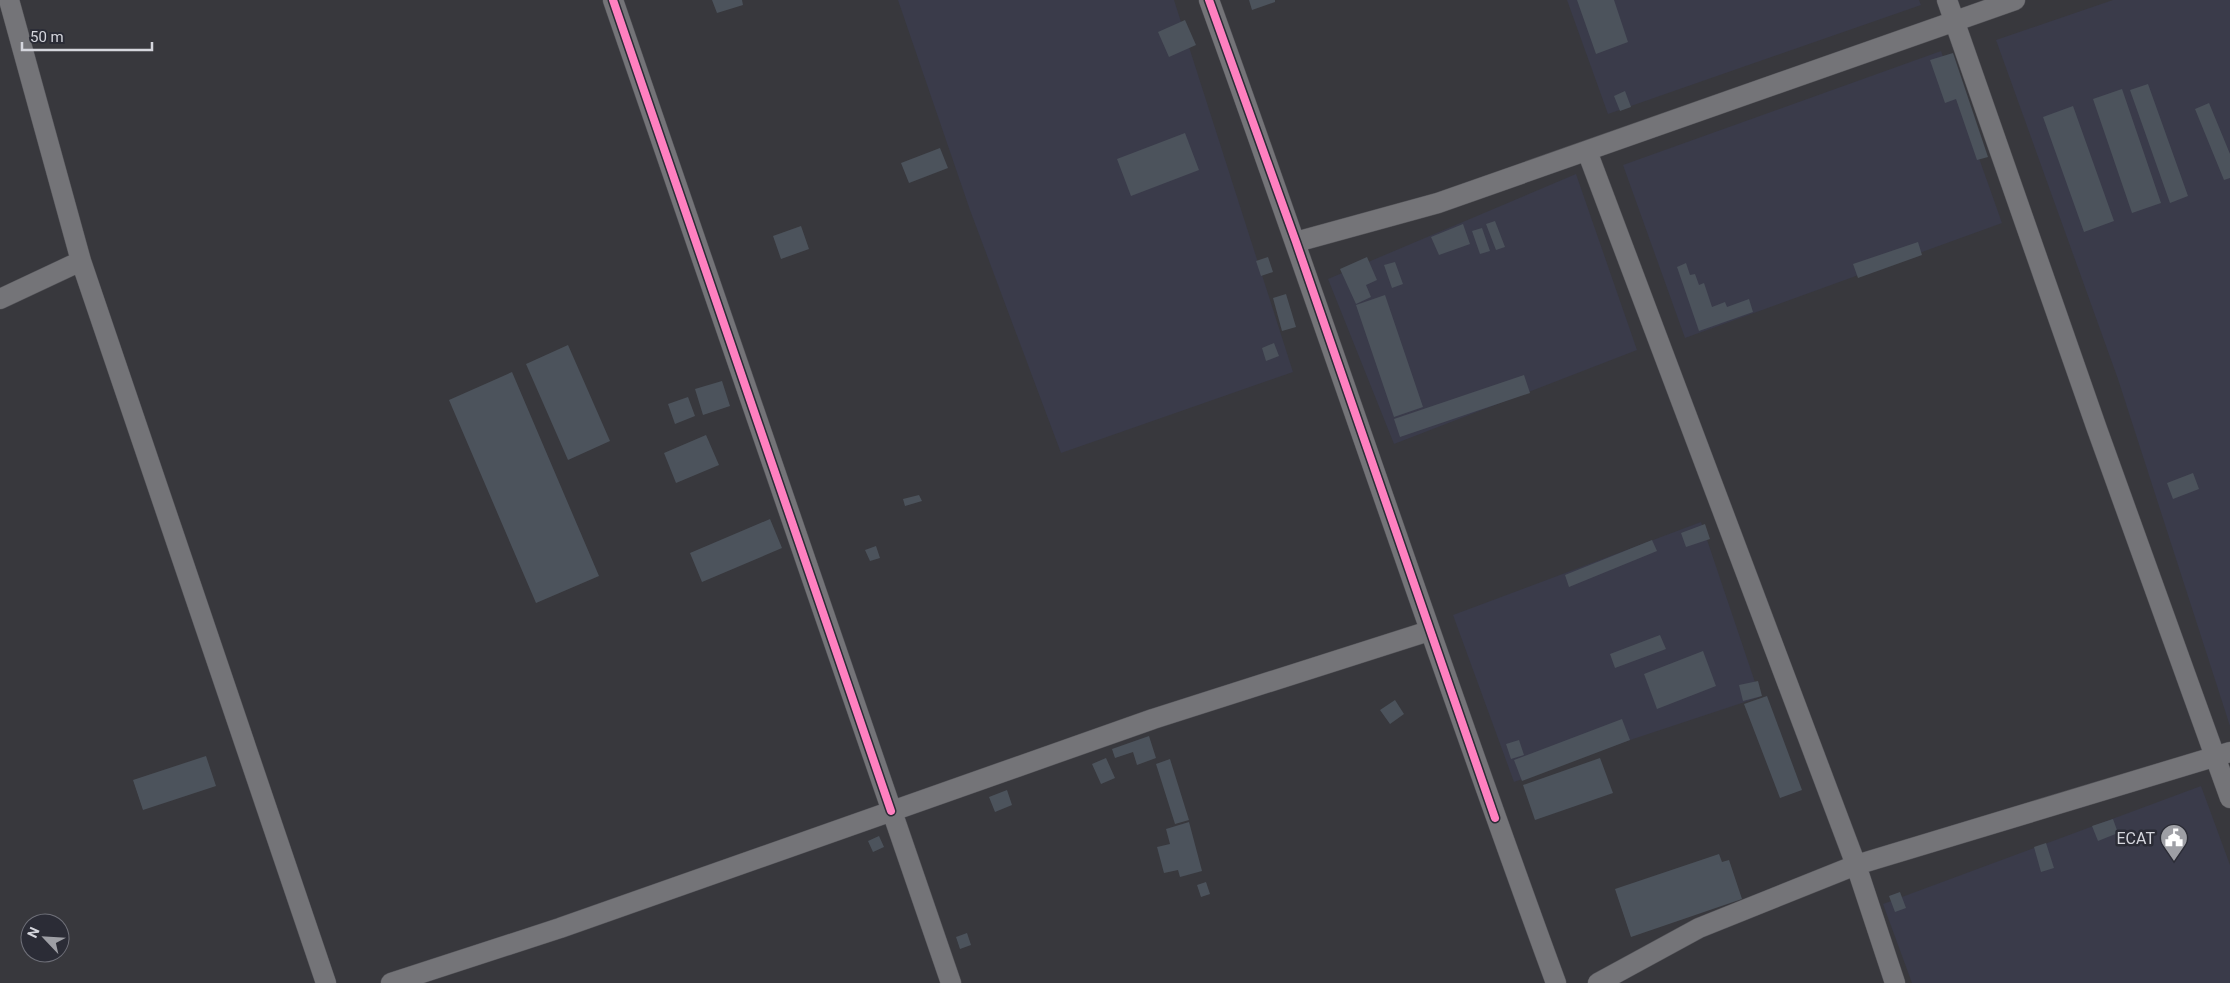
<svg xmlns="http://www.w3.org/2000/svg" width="2230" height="983" font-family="Roboto,sans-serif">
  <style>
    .built { fill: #3a3b4a }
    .building { fill: #4c535c }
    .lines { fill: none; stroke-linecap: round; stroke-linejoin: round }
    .minor-casing { stroke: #545459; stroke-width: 21 }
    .minor { stroke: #747478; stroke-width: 20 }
    .cycleway-casing { stroke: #2b2c36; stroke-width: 11 }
    .cycleway { stroke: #ff80c0; stroke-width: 8 }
    .labels { text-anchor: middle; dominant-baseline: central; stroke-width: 5; stroke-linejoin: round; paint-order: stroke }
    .poi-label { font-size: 16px; fill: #d5d6dd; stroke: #2b2c36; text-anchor: end }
  </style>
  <rect width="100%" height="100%" fill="#38383d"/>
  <!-- built -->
  <path class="built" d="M898,0h276l119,372 -232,81 -91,-243z
    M1567,0h352l2,5 -313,109z
    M2113,0h117v726l-112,-347 -122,-339z
    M1941,51l61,172 -317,115 -62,-173z
    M1576,174l61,176 -243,94 -66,-165z
    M1701,522l59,175 -130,43 -116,42 -61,-167z
    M2201,786l29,79v118h-318l-29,-79z"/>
  <!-- building -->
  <path class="building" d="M712,0h30l1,5 -26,8z
    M1249,0h26v2l-23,8z
    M1577,0h37l14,42 -32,12z
    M1185,20l11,25 -27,12 -11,-25z
    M1953,53l35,104 -11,3 -21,-61 -11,4 -15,-43z
    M2148,84l40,112 -18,7 -40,-113z
    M2122,89l39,114 -29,10 -39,-114z
    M1625,91l6,16 -11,4 -6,-15z
    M2209,103l21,51v24l-6,2 -29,-71z
    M2073,106l41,115 -30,11 -41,-115z
    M1185,133l14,37 -68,26 -14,-37z
    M940,148l8,20 -39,15 -8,-20z
    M1495,221l10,26 -9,3 -10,-26z
    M1463,224l7,20 -31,11 -8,-18z
    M801,226l8,23 -28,10 -8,-23z
    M1482,228l8,23 -10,3 -8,-23z
    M1918,242l4,13 -64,23 -5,-14z
    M1268,257l5,15 -12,4 -5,-15z
    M1367,257l10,23 -11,5 5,12 -15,7 -16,-35z
    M1395,262l8,22 -11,4 -8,-23z
    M1686,263l4,12 5,-1 4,11 5,-2 8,24 13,-5 2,5 22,-8 4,13 -54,19 -22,-64z
    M1286,294l10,33 -14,4 -9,-33z
    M1385,295l38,112 -29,10 -38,-112z
    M1274,343l5,13 -13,5 -4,-13z
    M568,345l42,96 -42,19 -42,-96z
    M512,372l87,204 -63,27 -87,-203z
    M1524,375l6,18 -130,44 -6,-18z
    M722,381l8,25 -27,9 -8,-26z
    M688,397l7,19 -20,8 -7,-20z
    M706,435l13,30 -43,18 -12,-30z
    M2193,473l6,16 -26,10 -6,-16z
    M919,495l3,6 -17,5 -2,-7z
    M770,519l12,29 -80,34 -12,-29z
    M1705,524l5,15 -24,8 -5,-14z
    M1652,540l5,11 -88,36 -4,-12z
    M876,546l4,12 -10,3 -5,-11z
    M1660,635l6,14 -51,19 -5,-14z
    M1703,651l13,35 -59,23 -13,-35z
    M1758,681l4,15 -19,5 -4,-16z
    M1767,696l35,94 -22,8 -36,-94z
    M1395,700l9,14 -14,10 -10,-14z
    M1622,719l8,21 -108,41 -8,-21z
    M1149,736l7,22 -19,7 -4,-13 -18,6 -3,-9z
    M1519,740l5,15 -13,4 -5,-15z
    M206,756l10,30 -73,24 -10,-30z
    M1106,758l9,20 -14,6 -9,-20z
    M1600,758l13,35 -78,27 -12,-35z
    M1170,759l19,61 -14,4 -19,-60z
    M1007,790l5,15 -17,7 -6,-15z
    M2113,819l5,14 -20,8 -6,-15z
    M1189,822l13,49 -22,6 -2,-7 -14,3 -7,-26 13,-3 -4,-15z
    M879,836l5,11 -11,5 -5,-11z
    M2046,843l8,25 -13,4 -7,-25z
    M1719,854l3,8 7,-2 13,39 -111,38 -16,-48z
    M1206,882l4,12 -9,3 -4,-12z
    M1900,892l6,16 -11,4 -6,-16z
    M967,933l4,12 -11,4 -4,-12z"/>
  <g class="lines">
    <defs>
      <path id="minor" d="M9,0l72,261 245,722
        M613,0l338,983
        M1209,0c118,327 227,657 347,983
        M1947,0l150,429 133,369
        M1587,151l269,714 39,118
        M1296,242l142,-39 577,-203
        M0,299l81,-38
        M391,983l169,-55 593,-209 276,-88
        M1598,983l101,-55 157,-63 374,-113"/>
    </defs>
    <!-- minor casing -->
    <use href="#minor" class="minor-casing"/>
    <!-- minor -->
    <use href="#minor" class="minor"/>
    <defs>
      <path id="cycleway" d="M613,0l278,811
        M1209,0l87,242 199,576"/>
    </defs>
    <!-- cycleway casing -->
    <use href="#cycleway" class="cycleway-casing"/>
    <!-- cycleway -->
    <use href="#cycleway" class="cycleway"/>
  </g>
  <!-- icons -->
  <defs>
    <symbol id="civic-pin" viewBox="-11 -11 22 30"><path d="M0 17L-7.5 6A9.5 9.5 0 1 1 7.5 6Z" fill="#9e9fa5" stroke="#2b2c36"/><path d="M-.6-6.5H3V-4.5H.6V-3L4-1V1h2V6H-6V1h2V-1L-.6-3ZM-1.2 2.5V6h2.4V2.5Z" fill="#fff"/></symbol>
  </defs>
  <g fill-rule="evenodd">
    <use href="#civic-pin" x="2158" y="822" width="32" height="43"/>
  </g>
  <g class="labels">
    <!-- poi labels -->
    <g class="poi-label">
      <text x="2155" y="838">ECAT</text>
    </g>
  </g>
  <!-- north arrow -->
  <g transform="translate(45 938) rotate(295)"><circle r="24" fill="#2b2c36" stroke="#6f7079"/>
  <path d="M0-4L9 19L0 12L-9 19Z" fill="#9e9fa5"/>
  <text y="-8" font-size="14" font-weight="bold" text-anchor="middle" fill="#d5d6dd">N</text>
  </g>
  <!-- scale -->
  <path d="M22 42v8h130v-8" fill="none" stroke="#d5d6dd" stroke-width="2.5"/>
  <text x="30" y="42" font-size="15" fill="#d5d6dd" stroke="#2b2c36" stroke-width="4" paint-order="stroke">50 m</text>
</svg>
